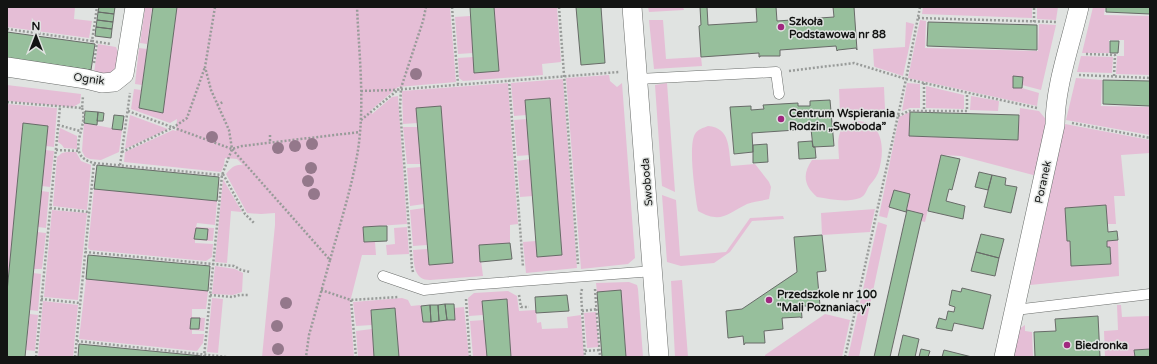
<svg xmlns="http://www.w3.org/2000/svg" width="1157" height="364" font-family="'Varela Round',sans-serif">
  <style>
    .green { fill: #e5bed6 }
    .building { fill: #97bf9c; stroke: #686b68 }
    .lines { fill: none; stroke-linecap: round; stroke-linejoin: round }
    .service-casing { stroke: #6b6e6c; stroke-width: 11 }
    .minor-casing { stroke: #6b6e6c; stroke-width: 20 }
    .path { stroke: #989b99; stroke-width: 2.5; stroke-dasharray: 2 2; stroke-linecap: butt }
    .service { stroke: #fff; stroke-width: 10 }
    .minor { stroke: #fff; stroke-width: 19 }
    .tree { fill: #94788b }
    .poi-dot { fill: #a0287f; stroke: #e0e3e1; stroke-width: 1.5 }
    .labels { text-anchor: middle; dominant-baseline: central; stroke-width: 3; stroke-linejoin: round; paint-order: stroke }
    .poi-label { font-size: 11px; font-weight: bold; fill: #131413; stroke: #e0e3e1; text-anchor: start }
    .street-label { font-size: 11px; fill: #131413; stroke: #e0e3e1 }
  </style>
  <rect width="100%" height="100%" fill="#e0e3e1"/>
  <!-- green -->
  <path class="green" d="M7,7h68l-1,12 18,2 -3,17 -82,-11z
    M177,7h273l6,75 -58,5 -28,24 2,3 20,-17 6,-1 9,128 -44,3 1,15h11l1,13h-14l-12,47 4,55h-92l13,-132v-12l-14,1 -14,-1 -21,-39c5,-6 9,-10 17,-9l-6,-6 -12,-1 -1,7 -3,7 -97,-10 1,-10 48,-22 3,1 1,-12 -7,4 -39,-14 3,-20 7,1 -2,18 24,4z
    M494,7h63l4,55 -19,2 1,11 -80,6 -4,-3 -1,-20 15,-1 26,14z
    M648,7h35l1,3 -35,2z
    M923,7h109v11l-110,-4z
    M1037,7h21l-2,13 -19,-1z
    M1093,7h12l-1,8 46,1v59l-34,-1 1,-18h7v-16h-15v13h-27z
    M145,8h7l-5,36 -7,-1z
    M470,16l3,37 -15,1 -3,-37z
    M649,20h14l3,39 35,-2 1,9 -48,3z
    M920,20l6,1 -1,27 113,3 1,-27 17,1 -15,65 -19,-5 -9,-8v11h9l17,5 -2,13 -129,-28z
    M906,22l8,2 -11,52 -28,-9 -1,-1 -1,-17 32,-2z
    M98,44l18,3c5,12 2,20 -8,28l-14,-2z
    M139,48l8,1 -5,36 -7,-1z
    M1081,56l32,1 -1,16 -35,-1z
    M609,75l1,6 7,6 5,-4 13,175 -7,6 -47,5 -15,-191z
    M1076,78l26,2 -1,26 49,1v28l-84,-15z
    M563,79l14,189 -51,5 -3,-31 13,-1 2,16 24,-2 -12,-157 -24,2 1,15 -13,1 -3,-33z
    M508,83l10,141 -8,1v18l-31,2 4,31 -53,4c-17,0 -16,-17 -17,-30l14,-1 2,16 24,-2 -35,-140 -15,1 -1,-33z
    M667,83l8,109 -13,-6 -7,-101z
    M907,83l13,1v24h-10l-8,3z
    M7,85l74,9 -1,9 -7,4 -66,-6z
    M926,86l38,9v14l-38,-1z
    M884,87l1,23 -45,3 -1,-24z
    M971,96l28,5 -1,10 -28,-1z
    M7,104l50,4 -3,39 -8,-1 -23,-22 -16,168z
    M1020,108l19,3 10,12 -12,53 -76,-20 -20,-1 -16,67 -4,-1 2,-7 -16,-4 3,-16 -16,-4 -7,28 -8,-2 20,-99 11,-5 -1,24 109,4z
    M130,115l38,14 -43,20z
    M527,119l3,36 -13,1 -3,-36z
    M857,121c28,0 28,32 21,52 -2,5 -6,9 -9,13 -3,5 -4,10 -9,12 -13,5 -30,1 -43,-1 -13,-11 -15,-23 -5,-37l27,-1c-1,-18 -4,-34 18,-38z
    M84,123l38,7 -3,22 -18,8 -11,-1 -5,-2 -3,-6z
    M1065,124l85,16v13l-29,2 4,41h-11l2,28h-8l-3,-19 -40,3 2,32 3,1 1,25 40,-2 -1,-17h-3v-6l11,-1 1,36 -89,9z
    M708,126c23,2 20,23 23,40l24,-2 14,18 2,5 -2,12c-7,2 -15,2 -22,5 -20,10 -26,20 -49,7l-1,-5c-2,-15 -9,-60 -2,-72 3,-5 8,-6 13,-8z
    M403,127h15l3,37h-14z
    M60,128l17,8v13l-13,-1 -2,-3 -4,-3z
    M45,150l9,1 -4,36 -8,-1z
    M67,152h9l5,9 10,4 -4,45 -34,-4 4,-49 5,-4z
    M530,159l3,37 -13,1 -3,-36z
    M421,167l3,37 -14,2 -3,-38z
    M223,179l19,33 -11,-1 -4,52 -12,-1z
    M94,189l123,12 -2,24 -18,-2 -1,4 18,1 -1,13 -18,-1v3l18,1 -1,13 -6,4 -116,-11 -2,-2z
    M41,191l8,1 -3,36 -8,-1z
    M662,195l14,5 4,56 46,-4 24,-34 33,-2 1,3 -32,2 -22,31 -16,11 -33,3 -14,-4z
    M424,208l3,37 -14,1 -3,-36z
    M875,209l-5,23 -48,3 -1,-22z
    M52,210l35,3 -9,87 -34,-3z
    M878,222l9,3 -28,132h-11z
    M407,227l2,27 -22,1 -1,-10 9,-1 -1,-16z
    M37,232l9,1 -4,36h-8z
    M215,266l20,3 8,4 -1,19 -9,3 -21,-1z
    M33,273l8,1 -3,37 -8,-1z
    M86,279l122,12 -2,18h-14v8l13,1 -1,13 -12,-1v4h12l-1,9 -6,8 -118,-12z
    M682,280l6,77h-13l-4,-76z
    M629,282l8,3 1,4 5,68h-17l-5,-66 -24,1 -1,-9z
    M508,291l9,5 2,15 17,-1 1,13 4,-1 1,7 26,-1 -1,-11 14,-2 3,42h-73l-4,-57 -24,15 -14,1 -1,-18 6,-5z
    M212,298l11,1 -5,54 -11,-1z
    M402,298l6,2 3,6 10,-1 2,17 32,-2 -1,-12 10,-1 5,50h-70l-4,-49 -24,2 1,15 -16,1 -3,-24z
    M43,301l35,4 -5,52h-35z
    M1117,305h4l1,12 28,-1v33l-15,1v7h-30l-1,-26 14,-1z
    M596,312l3,35 -12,1 -3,-35z
    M30,314l8,1 -3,36 -9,-1z
    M825,314l25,6 -8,37h-77v-2z
    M484,320l3,36 -14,1 -3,-36z
    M1025,325v6l7,1 1,25h-21l7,-28z
    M372,329l2,28h-16l-2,-26z"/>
  <!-- building -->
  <path class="building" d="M99,7h16l-1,7 -16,-2z
    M153,7h24l-14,106 -24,-5z
    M470,7h24l5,64 -25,2z
    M576,7h25l4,56 -24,2z
    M700,7h7l1,18 49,-3 -1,-15h20l1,14 57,-4 -1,-10h21l3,43 -1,-2 -18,2 -1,1 -1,-5 -56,4v6h-20v1h-1v-4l-58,4 -2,-31 2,-1z
    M1106,7h44v7l-44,-2z
    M98,12l16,2 -1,8 -16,-2z
    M97,20l16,2 -1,7 -16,-2z
    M928,22l109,3v25l-110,-4z
    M96,27l16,2 -1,9 -16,-2z
    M7,32l88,12 -4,26 -84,-12z
    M1110,41h9l-1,12h-8z
    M1013,76l10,1 -1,11h-9z
    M1103,80l47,1v25l-47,-2z
    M550,98l12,157 -25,2 -12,-157z
    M830,100l4,46 -21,1 -2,-18 -59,4 1,19 -19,2 -4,-47 21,-1v4l13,-1 -1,-4 35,-2v3h12v-5z
    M441,106l12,157 -24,2 -13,-157z
    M85,111l13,1 -1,13 -13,-2z
    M98,112l6,1 -1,8h-6z
    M910,112l109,3 -1,25 -109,-4z
    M114,115l10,1 -2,14 -10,-1z
    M23,123l25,3 -23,231h-18v-65z
    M812,141l1,6h2l1,11 -17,1 -1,-17z
    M767,144l1,18 -15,1v-18z
    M941,155l19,4 -8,31 -3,-1 -3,12 19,5 -2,13 -35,-8z
    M97,165l122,12 -2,24 -123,-12z
    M979,172l13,3 -4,15 -13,-3z
    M992,175l14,3 -1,7 12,2 -6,26 -27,-6z
    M894,190l16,4 -4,18 -17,-5z
    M1106,205l2,27 9,-1 1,9 -11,1v6h3l1,17 -40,2 -1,-25h-3l-2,-33z
    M907,210l16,4 -2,7 -31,136h-16z
    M380,226h7v15l-23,1 -1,-15z
    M196,228l12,1 -1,11 -13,-1z
    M981,234l23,5 -5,19 -23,-6z
    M822,235l4,36 -9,1 3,34h-19l1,12 -2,-1 -18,1 1,11 -19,2 1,12h-20l-1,2 -1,-9 -15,2 -2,-27 16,-2 55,-37 -3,-35z
    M510,243l2,16 -32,3 -1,-17z
    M976,252l23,6 -4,18 -24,-5z
    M88,255l122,11 -2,25 -122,-12z
    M962,288l29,7 -8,34 -29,-6 -2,8 -16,-3 3,-10 7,2 2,-9 6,1 1,-5 -6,-2 3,-15 9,2z
    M621,290l5,67h-24l-5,-65z
    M567,295l2,16 -33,2 -1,-16z
    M507,299l4,58h-24l-5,-56z
    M445,304l2,16 -8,1 -1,-16z
    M445,304h9l1,16h-8z
    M430,305h8l1,16 -8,1z
    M430,305l1,17h-8l-2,-16z
    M395,308l4,49h-25l-3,-47z
    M1098,316l2,41h-65l-1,-25 22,-1 -1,-12z
    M191,318h9l-1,11h-9z
    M903,335l16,4 -4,18h-17z
    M79,344l123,12v1h-124z
    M921,349l9,2 -2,6h-9z
    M1150,349v8h-15l-1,-7z
    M944,350l28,7h-30z"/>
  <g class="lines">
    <defs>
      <path id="service" d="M638,79l138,-7 3,22
        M383,276l41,14 46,-5 184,-14
        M1015,310l135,-16"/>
      <path id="minor" d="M632,7l27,350
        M7,67l79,12 16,4 12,-1 10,-8 11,-67
        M1004,357l51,-232c0,-39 15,-79 24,-118"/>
    </defs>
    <!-- service casing -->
    <use href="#service" class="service-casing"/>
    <!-- minor casing -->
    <use href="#minor" class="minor-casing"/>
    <!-- path -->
    <path class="path" d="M215,7l-10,60 6,23 18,40 3,19 98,111 -21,75 -3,22
      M452,7l6,77
      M559,7l19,257
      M918,18l139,4
      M1034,22v-15
      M7,29l85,12 5,-34
      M92,41l19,3
      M1086,54l29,1 -1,21
      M94,63l3,-21
      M789,71l65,-8 52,16 131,29
      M1079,75l71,3
      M509,80l14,187
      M924,83v28
      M361,91l31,-1 227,-18
      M7,102l75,6 1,-12
      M217,105l6,-3
      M82,108c8,18 -20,47 12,55l128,12
      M128,111l104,38
      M898,116l11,-5h58v-18
      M361,120l38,-31
      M1072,123l78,15
      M58,125l22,6
      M270,135v8
      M56,150l23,1
      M122,152l52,-25 13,-9 18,-51
      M120,165l10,-72
      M223,174l22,40 9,9
      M50,208l39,4
      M85,252l149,14 7,4 9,2
      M330,260c10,-36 22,-73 28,-110 7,-47 1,-96 -1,-143
      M413,272l-1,-4 -12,-160 1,-20 22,-67 3,-14
      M582,289l-1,4 4,64
      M595,289l5,68
      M321,290l30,10 48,-3
      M210,295l22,2 8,-2h8
      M519,295l2,12h8
      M41,299l39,4
      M466,299l4,58
      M351,300l5,57
      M582,311l15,-2
      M77,341l150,16
      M585,351l14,-1
      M36,357l24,-250
      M75,357l19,-194
      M204,357l18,-182 10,-26 10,-3 118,-14
      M845,357l61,-278 14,-72"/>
    <!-- service -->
    <use href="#service" class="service"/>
    <!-- minor -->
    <use href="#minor" class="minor"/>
  </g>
  <!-- trees -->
  <g class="tree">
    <circle cx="416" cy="74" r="6"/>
    <circle cx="212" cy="137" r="6"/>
    <circle cx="312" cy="144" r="6"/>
    <circle cx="295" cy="146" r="6"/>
    <circle cx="278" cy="148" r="6"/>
    <circle cx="311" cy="168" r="6"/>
    <circle cx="308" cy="181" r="6"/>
    <circle cx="314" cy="194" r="6"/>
    <circle cx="286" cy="303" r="6"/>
    <circle cx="277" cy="326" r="6"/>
    <circle cx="278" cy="349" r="6"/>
  </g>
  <!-- markers -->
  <g class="poi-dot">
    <circle cx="781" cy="27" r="4"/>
    <circle cx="781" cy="119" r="4"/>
    <circle cx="769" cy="300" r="4"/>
    <circle cx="1067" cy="345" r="4"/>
  </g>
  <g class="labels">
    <!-- poi labels -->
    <g class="poi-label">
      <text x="789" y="21">Szkoła<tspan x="789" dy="13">Podstawowa nr 88</tspan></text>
      <text x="789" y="113">Centrum Wspierania<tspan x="789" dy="13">Rodzin „Swoboda”</tspan></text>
      <text x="777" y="294">Przedszkole nr 100<tspan x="777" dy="13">"Mali Poznaniacy"</tspan></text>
      <text x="1075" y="345">Biedronka</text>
    </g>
    <!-- street labels -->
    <g class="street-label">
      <text transform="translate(89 79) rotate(8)">Ognik</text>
      <text transform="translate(647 182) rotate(-95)">Swoboda</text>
      <text transform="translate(1043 182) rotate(-78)">Poranek</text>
    </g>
  </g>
  <!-- border -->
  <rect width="1157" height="364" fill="none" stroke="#131413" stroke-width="16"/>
  <!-- north arrow -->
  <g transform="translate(36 36)" stroke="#e0e3e1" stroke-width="3" paint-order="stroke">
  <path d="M0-3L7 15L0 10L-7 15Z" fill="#131413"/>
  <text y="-6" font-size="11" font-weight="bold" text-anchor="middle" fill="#131413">N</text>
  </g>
</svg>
